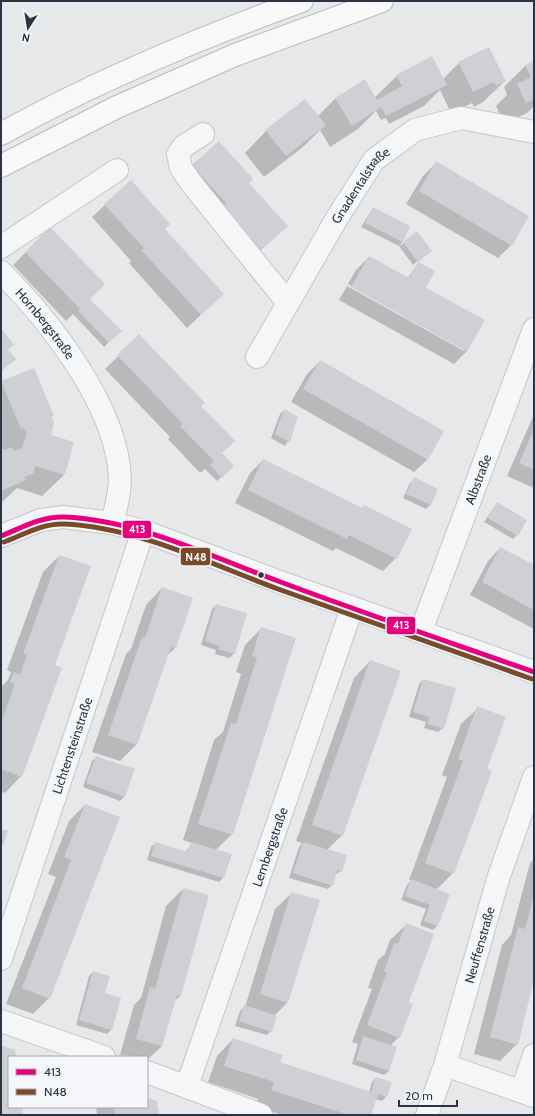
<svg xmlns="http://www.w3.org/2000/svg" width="535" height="1116" font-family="Cabin,sans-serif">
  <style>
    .shadow { fill: #0003 }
    .building { fill: #ced0d3 }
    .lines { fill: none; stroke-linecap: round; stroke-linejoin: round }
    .minor-casing { stroke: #c4c6c8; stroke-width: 24 }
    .highway-casing { stroke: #b8bbbf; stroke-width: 24 }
    .minor { stroke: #f5f6f7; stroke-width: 22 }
    .highway { stroke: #f8f8f8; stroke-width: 22 }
    .bus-1-casing { stroke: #f4f6f9; stroke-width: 8 }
    .bus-2-casing { stroke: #f4f6f9; stroke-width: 8 }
    .bus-1 { stroke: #e5007d; stroke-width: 5 }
    .bus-2 { stroke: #7a4b2a; stroke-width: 5 }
    .bus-dot { fill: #2b3445; stroke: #f4f6f9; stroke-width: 1.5 }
    .labels { text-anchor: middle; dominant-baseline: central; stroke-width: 4; stroke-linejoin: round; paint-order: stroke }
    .street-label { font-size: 13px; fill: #2b3445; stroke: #f4f6f9 }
    .line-badge { stroke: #f4f6f9; stroke-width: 1.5 }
    .badge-label { font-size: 11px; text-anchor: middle; font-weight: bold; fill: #fff }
  </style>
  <rect width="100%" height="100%" fill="#e6e8ea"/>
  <!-- shadow -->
  <path class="shadow" d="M534,62v44l-7,7 -23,11 -8,-18 11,-11 -3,-8 21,-21z
    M459,63l46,18 -22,21 -9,5 -2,-4 -21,10 -11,-23 -16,16 -35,18 -3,-6 -5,2 -5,-9 -18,18 -28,18 -10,-17 -17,17 -39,30 -19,-24 21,-22 51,-14 18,-18 30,-18 9,17 23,-22 46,3z
    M436,163l75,82 -13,13 -92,-54 17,-28z
    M193,165l55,18 39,43 -39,36 -38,-42z
    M105,205l58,24 60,65 -36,34 -58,-65 2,-2 -39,-44z
    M373,208l36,18 -9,20 16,-13 5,25 -8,7 -14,-19 -38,-19z
    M26,252l63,47 31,32 -16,16 -31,-33 -7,7 -53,-56z
    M369,257l39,21 10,-15 6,25 43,63 -13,13 -115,-64 8,-14 117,65v-2l-116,-65 8,-14z
    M139,336l61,70 29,64 -12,11 -12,-12 -5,4 -32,-34 2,-2 -65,-68z
    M320,361l123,70 -16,29 -13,12 -123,-70 16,-28z
    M33,369l17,49v17l22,8 -8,32 -22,21 -25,-8 -16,15v-51l3,-1 -1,-2h-2v-67z
    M284,410l6,24 2,1 -7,11 -14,-8 9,-24z
    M534,414v74l-27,-12z
    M263,460l98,49 3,-3 32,52 -13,13 -47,-23 -3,3 -98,-48 15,-30z
    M414,479l23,10 -7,16 -4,4 -23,-11 7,-15z
    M497,503l20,32 -4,4 -29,-17z
    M500,548l34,18v63l-64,-34 18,-34z
    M59,556l-5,110 -33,110 -16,17 -4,-2v-104l7,-7 3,-8 -4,-2 36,-98z
    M162,588l13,60 -8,8 -31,89 -16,16 -28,-9 34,-98 5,-5 15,-44z
    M216,605l30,9 -12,40 -5,4 -14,-4 1,-4 -15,-5 11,-36z
    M262,628l-30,206 -16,16 14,5 -7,23 -4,4 -72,-22 4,-13 5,-4 30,9 6,-9 -9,-3 31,-100 9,-8 18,-58 -5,-2 9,-27z
    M370,661l-28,174 -15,15 14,21 -6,4 -3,10 -4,4 -39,-11 10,-31 3,-4 -6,-2 58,-163z
    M423,680l20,48 -5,4 -14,-4 2,-6 -17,-5 10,-33z
    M478,708l8,62 -33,103 -17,17 2,35 -5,5 -13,-5 6,-16 -25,-9 6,-15 4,-5h-2l38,-103 -5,-2 19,-51z
    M96,757l28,40 -4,4 -37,-14 9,-26z
    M85,805l-36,193 -16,16 -27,-10 50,-127 -8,-3 21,-53z
    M534,859v117l-17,68 -17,17 -26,-7 28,-109 9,-10 19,-72z
    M183,889l-3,107 -6,6 -12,44 -15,14v-3l-27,-2 14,-50 7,-7 25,-92z
    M292,893l-5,110 -13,13 -3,15 -4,4 -32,-9 5,-15 5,-4 30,-98z
    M407,924v79l-8,34 -8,8 -2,26 -5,4 -32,-11 6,-20 -6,-2 20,-53 -4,-1 10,-28 7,-6 5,-14z
    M93,972l11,22 8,35 -5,5 -31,-9 13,-49z
    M233,1039l46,24 90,29 3,-10 4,-4 10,19 -4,4 -7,-2 -5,16h-88l-27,-9 3,-7 -50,-17 9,-26z
    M147,1099l11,16h-61l-1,-8h51z"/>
  <!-- building -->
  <path class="building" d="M489,47l17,34 -10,5 -2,-4 -21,10 -15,-30z
    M432,56l15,29 -61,31 -5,-9 -29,19 -17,-28 30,-19 12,21 25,-14 -6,-11z
    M534,60v39l-8,4 -9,-19 14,-7 -6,-12z
    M305,99l21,26 -40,31 -21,-26z
    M219,141l34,38 -4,4 39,43 -27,24 -39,-44 4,-3 -34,-38z
    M436,161l93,55 -17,30 -93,-55z
    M131,180l39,44 -5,5 59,65 -23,21 -60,-65 3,-2 -40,-44z
    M373,207l37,19 -7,16 14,-11 15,20 -14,11 -15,-20 -38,-19z
    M50,227l55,57 -15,15 32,32 -13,12 -31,-32 2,-2 -55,-57z
    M369,256l40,22 9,-16 17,9 -9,17 59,32 -18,32 -116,-65z
    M1,328l13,17 -6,4 8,10 -15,12z
    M139,334l66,69 -4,3 34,35 -13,12 12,13 -12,12 -12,-13 4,-4 -34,-35 3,-2 -66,-69z
    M320,360l124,71 -16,29 -125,-71z
    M34,368l20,48 -3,1 3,5 -3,13 23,7 -9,33 -30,-9 -2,8 -9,3 2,3 -25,11v-40l11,-4 2,4 8,-3 5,-15 -3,-5 -3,1 -20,-48z
    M284,409l14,8 -8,25 -15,-8z
    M534,429v41l-15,-7z
    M263,459l99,49 2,-3 48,24 -15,30 -48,-24 -2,4 -99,-49z
    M414,477l24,12 -7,16 -25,-11z
    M497,502l30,18 -9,16 -30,-18z
    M500,547l34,18v45l-52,-28z
    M59,555l32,11 -36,99 7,3 -40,109 -21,-8v-46l14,-39 -5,-2 4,-10 6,3 7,-20 -4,-1z
    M162,587l31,11 -17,50 -5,-1 -34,98 -29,-10 34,-98 3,1z
    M216,604l31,9 -12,41 -17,-5 2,-3 -15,-5z
    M261,627l35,11 -63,197 -35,-11 33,-101 5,1 21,-67 -5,-1z
    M370,660l31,11 -58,165 -31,-11z
    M423,679l33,9 -12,41 -16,-5 1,-7 -16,-5z
    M477,706l29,11 -19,52 5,2 -38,103 -29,-11 38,-102 -5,-2z
    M96,756l39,13 -10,28 -39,-14z
    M85,804l35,13 -70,182 -28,-11 49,-128 -7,-3z
    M1,829l7,2 -5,15 -2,-1z
    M155,842l33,10 3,-10 41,12 -8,24 -73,-22z
    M303,842l44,13 -5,17 -5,-2 -4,16 -40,-13z
    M411,879l39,15 -12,32 -14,-5 6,-16 -25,-9z
    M183,888l26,7 -28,101 -4,-1 -15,51 -26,-7 14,-52 5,2z
    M291,892l29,8 -32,103 -28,-9z
    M534,894v86l-16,65 -28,-8 28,-110 7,2z
    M406,923l28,11 -25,68 4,2 -13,34 -33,-13 20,-53 -3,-1 10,-28 4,1z
    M93,971l17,5 -5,17 16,5 -9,32 -33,-10z
    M244,1005l33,11 -5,16 -33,-11z
    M363,1036l34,11 -8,24 -33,-11z
    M233,1038l50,17 -3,7 91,30 5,-15 16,5 -5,15 -9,-3 -7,21h-22l-78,-25 3,-8 -50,-16z
    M1,1045l14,5 1,7h-7v50h13l1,8h-22z
    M147,1098l10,3 2,14h-44l-1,-8h33z"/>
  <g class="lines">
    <defs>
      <g id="minor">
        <path d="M203,134l-19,12 -6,8 3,14 11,16 96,119"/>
        <path d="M1,247l116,-77"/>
        <path id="s1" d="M1,272c49,49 116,134 119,206 0,15 -4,30 -8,45"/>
        <path id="s2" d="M257,357l80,-139 37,-58 41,-30 46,-12 73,14"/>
        <path d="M1,536l40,-16 22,-3 49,6 31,8 137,51 254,90"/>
        <path id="s3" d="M421,631l113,-302"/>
        <path id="s4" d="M1,959l142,-428"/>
        <path d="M1,1021l103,36"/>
        <path d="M445,1065l89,31"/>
        <path d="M147,1072l114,43"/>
        <path id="s5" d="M187,1086l165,-478"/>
        <path d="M522,1091l12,-36"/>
        <path id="s6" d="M427,1115l18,-50 53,-186 36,-102"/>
      </g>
      <path id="highway" d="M1,134c95,-53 198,-96 301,-133
        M1,166l116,-59 118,-52 147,-54"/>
    </defs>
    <!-- minor casing -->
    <use href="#minor" class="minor-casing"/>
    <!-- highway casing -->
    <use href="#highway" class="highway-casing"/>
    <!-- minor -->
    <use href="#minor" class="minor"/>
    <!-- highway -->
    <use href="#highway" class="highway"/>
    <defs>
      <path id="bus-1" d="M1,536c20,-8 41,-20 63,-19 74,3 145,39 214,64 85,32 171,61 256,91"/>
      <path id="bus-2" d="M4,542c19,-7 39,-19 60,-18 72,3 147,40 214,65 84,30 169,60 254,90"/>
    </defs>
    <!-- bus-1 casing -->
    <use href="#bus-1" class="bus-1-casing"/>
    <!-- bus-2 casing -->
    <use href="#bus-2" class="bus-2-casing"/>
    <!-- bus-1 -->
    <use href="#bus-1" class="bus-1"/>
    <!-- bus-2 -->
    <use href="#bus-2" class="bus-2"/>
  </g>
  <!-- markers -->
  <circle class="bus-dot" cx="261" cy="575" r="3.5"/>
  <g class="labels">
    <!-- street labels -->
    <g class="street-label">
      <text stroke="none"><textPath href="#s2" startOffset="201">Gnadentalstraße</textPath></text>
      <text stroke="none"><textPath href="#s1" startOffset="68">Hornbergstraße</textPath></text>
      <text stroke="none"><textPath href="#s3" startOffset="162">Albstraße</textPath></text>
      <text stroke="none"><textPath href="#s4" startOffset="225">Lichtensteinstraße</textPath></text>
      <text stroke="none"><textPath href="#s5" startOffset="253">Lembergstraße</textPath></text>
      <text stroke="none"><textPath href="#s6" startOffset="178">Neuffenstraße</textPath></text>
    </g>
  </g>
  <g class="line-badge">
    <rect x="122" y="520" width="30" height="19" rx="4" fill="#e5007d"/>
    <rect x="180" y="547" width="31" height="19" rx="4" fill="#7a4b2a"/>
    <rect x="386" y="616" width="30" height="19" rx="4" fill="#e5007d"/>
  </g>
  <g class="badge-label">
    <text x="137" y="533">413</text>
    <text x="196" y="561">N48</text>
    <text x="401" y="629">413</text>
  </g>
  <!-- border -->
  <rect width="535" height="1116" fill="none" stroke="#2b3445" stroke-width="4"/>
  <!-- legend -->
  <rect x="8" y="1056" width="140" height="52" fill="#f4f6f9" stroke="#a4a8b1"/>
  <rect x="16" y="1069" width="20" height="6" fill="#e5007d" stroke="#a4a8b1"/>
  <text x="44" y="1076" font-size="12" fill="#2b3445">413</text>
  <rect x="16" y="1089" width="20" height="6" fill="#7a4b2a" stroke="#a4a8b1"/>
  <text x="44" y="1096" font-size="12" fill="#2b3445">N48</text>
  <!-- north arrow -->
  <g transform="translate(28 28) rotate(192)" stroke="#f4f6f9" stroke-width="3" paint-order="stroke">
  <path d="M0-3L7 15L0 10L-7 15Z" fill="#2b3445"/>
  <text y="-6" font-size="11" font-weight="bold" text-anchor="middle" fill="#2b3445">N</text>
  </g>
  <!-- scale -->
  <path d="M399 1100v6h58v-6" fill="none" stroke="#2b3445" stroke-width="2"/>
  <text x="405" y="1100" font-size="12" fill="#2b3445" stroke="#f4f6f9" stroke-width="3" paint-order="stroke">20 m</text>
</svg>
